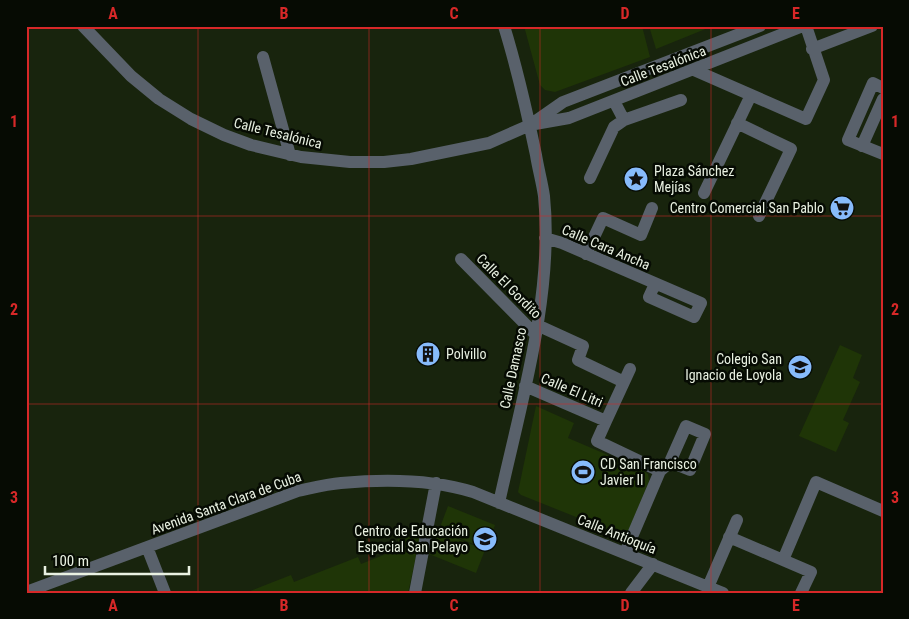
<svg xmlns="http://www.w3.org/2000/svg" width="909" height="619" font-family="'Roboto Condensed',sans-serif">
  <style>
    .green { fill: #1f3507 }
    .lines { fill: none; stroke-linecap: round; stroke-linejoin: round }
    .minor { stroke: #59616b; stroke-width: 12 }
    .grid { fill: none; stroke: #d62828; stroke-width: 1; stroke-opacity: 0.55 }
    .labels { text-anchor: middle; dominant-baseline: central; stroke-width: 5; stroke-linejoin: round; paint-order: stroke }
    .street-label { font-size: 14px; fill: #e9f1e2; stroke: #060b03 }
    .poi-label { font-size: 14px; fill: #e9f1e2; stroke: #060b03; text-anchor: start }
    .neatline { fill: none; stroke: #d62828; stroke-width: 2 }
    .grid-label { font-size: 16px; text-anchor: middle; font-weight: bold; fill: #d62828 }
  </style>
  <rect width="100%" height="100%" fill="#18240d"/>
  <!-- green -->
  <path class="green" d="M524,26h118l8,31 -95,35 -10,-2 -5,-5z
    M649,26h64l-57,23z
    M840,345l22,10 -9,23 7,4 -17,38 6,3 -13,29 -37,-16z
    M536,406l38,17 -6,15 75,32 5,4 1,7 -23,56 -105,-42 -3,-3z
    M448,506l47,19 -9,24 -47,-19z
    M439,531l46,19 -9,23 -47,-19z
    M395,532l26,1 -13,60h-163l46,-18 3,7 64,-25 3,7 40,-16z"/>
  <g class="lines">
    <!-- minor -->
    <path class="minor" d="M83,26l48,50 28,23 32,20 33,16 27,10 50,12 49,5h34l27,-3 78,-16 41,-18 33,-23 197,-76
      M812,49l60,-23
      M263,57l27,98
      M694,70l112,49 18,-39 -18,-54
      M883,88l-10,-5 -25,57 35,14
      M614,101l10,19 57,-20
      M737,123l54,26 -32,67
      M535,124l34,-6 234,-92
      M862,146l21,-47
      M590,178l24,-51 10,-7
      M704,193l47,-98
      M545,238l17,5 139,60 -7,14 -45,-20 6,-13
      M586,254l17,-36 38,17 11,-27
      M461,259l74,75
      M537,325l46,21 -5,14 46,22
      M525,386l81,35 -9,20 63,30
      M606,421l24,-52
      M499,503c21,-97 55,-208 45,-307 -2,-14 -6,-28 -8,-41 -9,-43 -19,-87 -32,-129
      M729,537l82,35 -10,21
      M147,547l18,46
      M625,553l35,-82 10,-9 16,-36 19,8 -15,36 -20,-8
      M783,560l33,-78 67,29
      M708,587l29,-67
      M26,592l272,-101c14,-3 29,-7 43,-8 43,-4 90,-4 132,9l250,101
      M415,593l21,-110
      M631,593l22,-29"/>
  </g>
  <!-- grid -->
  <path class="grid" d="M198,26v567M369,26v567M540,26v567M711,26v567M26,216h857M26,404h857"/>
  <!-- icons -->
  <defs>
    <symbol id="sight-disc" viewBox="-11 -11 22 22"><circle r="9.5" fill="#87bbfb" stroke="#060b03"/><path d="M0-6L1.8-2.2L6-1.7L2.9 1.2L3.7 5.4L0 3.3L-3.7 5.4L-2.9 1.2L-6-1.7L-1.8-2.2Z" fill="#111"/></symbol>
    <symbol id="supermarket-disc" viewBox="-11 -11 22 22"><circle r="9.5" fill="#87bbfb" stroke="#060b03"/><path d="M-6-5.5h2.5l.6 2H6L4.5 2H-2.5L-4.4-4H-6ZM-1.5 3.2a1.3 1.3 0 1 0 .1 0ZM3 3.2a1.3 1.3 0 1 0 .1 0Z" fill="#111"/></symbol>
    <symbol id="building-disc" viewBox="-11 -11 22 22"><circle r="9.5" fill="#87bbfb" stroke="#060b03"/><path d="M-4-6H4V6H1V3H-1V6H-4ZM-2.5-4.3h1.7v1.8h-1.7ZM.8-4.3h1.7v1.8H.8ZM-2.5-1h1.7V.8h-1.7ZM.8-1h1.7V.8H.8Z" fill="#111"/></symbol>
    <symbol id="school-disc" viewBox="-11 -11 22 22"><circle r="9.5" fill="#87bbfb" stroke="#060b03"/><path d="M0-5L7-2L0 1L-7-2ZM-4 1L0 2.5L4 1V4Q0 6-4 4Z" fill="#111"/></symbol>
    <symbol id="stadium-disc" viewBox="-11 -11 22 22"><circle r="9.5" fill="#87bbfb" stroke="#060b03"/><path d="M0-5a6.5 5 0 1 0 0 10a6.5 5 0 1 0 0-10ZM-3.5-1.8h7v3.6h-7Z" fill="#111"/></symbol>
  </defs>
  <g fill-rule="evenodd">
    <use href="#sight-disc" x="622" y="165" width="28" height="28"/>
    <use href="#supermarket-disc" x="828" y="194" width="28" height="28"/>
    <use href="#building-disc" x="414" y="340" width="28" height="28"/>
    <use href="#school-disc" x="786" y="353" width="28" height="28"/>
    <use href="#stadium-disc" x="569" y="458" width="28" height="28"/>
    <use href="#school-disc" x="471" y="525" width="28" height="28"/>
  </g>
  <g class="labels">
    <!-- street labels -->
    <g class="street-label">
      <text transform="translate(663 66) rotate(-21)">Calle Tesalónica</text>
      <text transform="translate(278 133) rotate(14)">Calle Tesalónica</text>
      <text transform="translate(606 247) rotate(23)">Calle Cara Ancha</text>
      <text transform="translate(509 286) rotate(45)">Calle El Gordito</text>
      <text transform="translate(513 368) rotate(-78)">Calle Damasco</text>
      <text transform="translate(572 390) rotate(23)">Calle El Litri</text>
      <text transform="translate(226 503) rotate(-20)">Avenida Santa Clara de Cuba</text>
      <text transform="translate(617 534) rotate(22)">Calle Antioquía</text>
    </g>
    <!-- poi labels -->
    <g class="poi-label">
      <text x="654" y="171">Plaza Sánchez<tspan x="654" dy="16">Mejías</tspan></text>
      <text x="824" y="208" text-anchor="end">Centro Comercial San Pablo</text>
      <text x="446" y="354">Polvillo</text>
      <text x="782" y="359" text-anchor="end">Colegio San<tspan x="782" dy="16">Ignacio de Loyola</tspan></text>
      <text x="600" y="464">CD San Francisco<tspan x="600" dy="16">Javier II</tspan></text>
      <text x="468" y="531" text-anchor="end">Centro de Educación<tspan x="468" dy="16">Especial San Pelayo</tspan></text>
    </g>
  </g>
  <!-- border -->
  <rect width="909" height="619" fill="none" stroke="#060b03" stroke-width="55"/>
  <!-- scale -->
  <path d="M45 566v8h144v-8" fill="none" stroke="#e9f1e2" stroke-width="2.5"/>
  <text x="52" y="566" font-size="15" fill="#e9f1e2" stroke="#060b03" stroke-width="4" paint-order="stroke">100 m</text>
  <rect x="28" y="28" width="854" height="564" class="neatline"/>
  <g class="grid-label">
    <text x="113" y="19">A</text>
    <text x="284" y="19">B</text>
    <text x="454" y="19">C</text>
    <text x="625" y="19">D</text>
    <text x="796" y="19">E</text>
    <text x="14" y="127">1</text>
    <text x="895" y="127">1</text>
    <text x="14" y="315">2</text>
    <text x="895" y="315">2</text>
    <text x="14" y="503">3</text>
    <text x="895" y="503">3</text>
    <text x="113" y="611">A</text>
    <text x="284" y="611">B</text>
    <text x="454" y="611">C</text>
    <text x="625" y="611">D</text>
    <text x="796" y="611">E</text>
  </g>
</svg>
